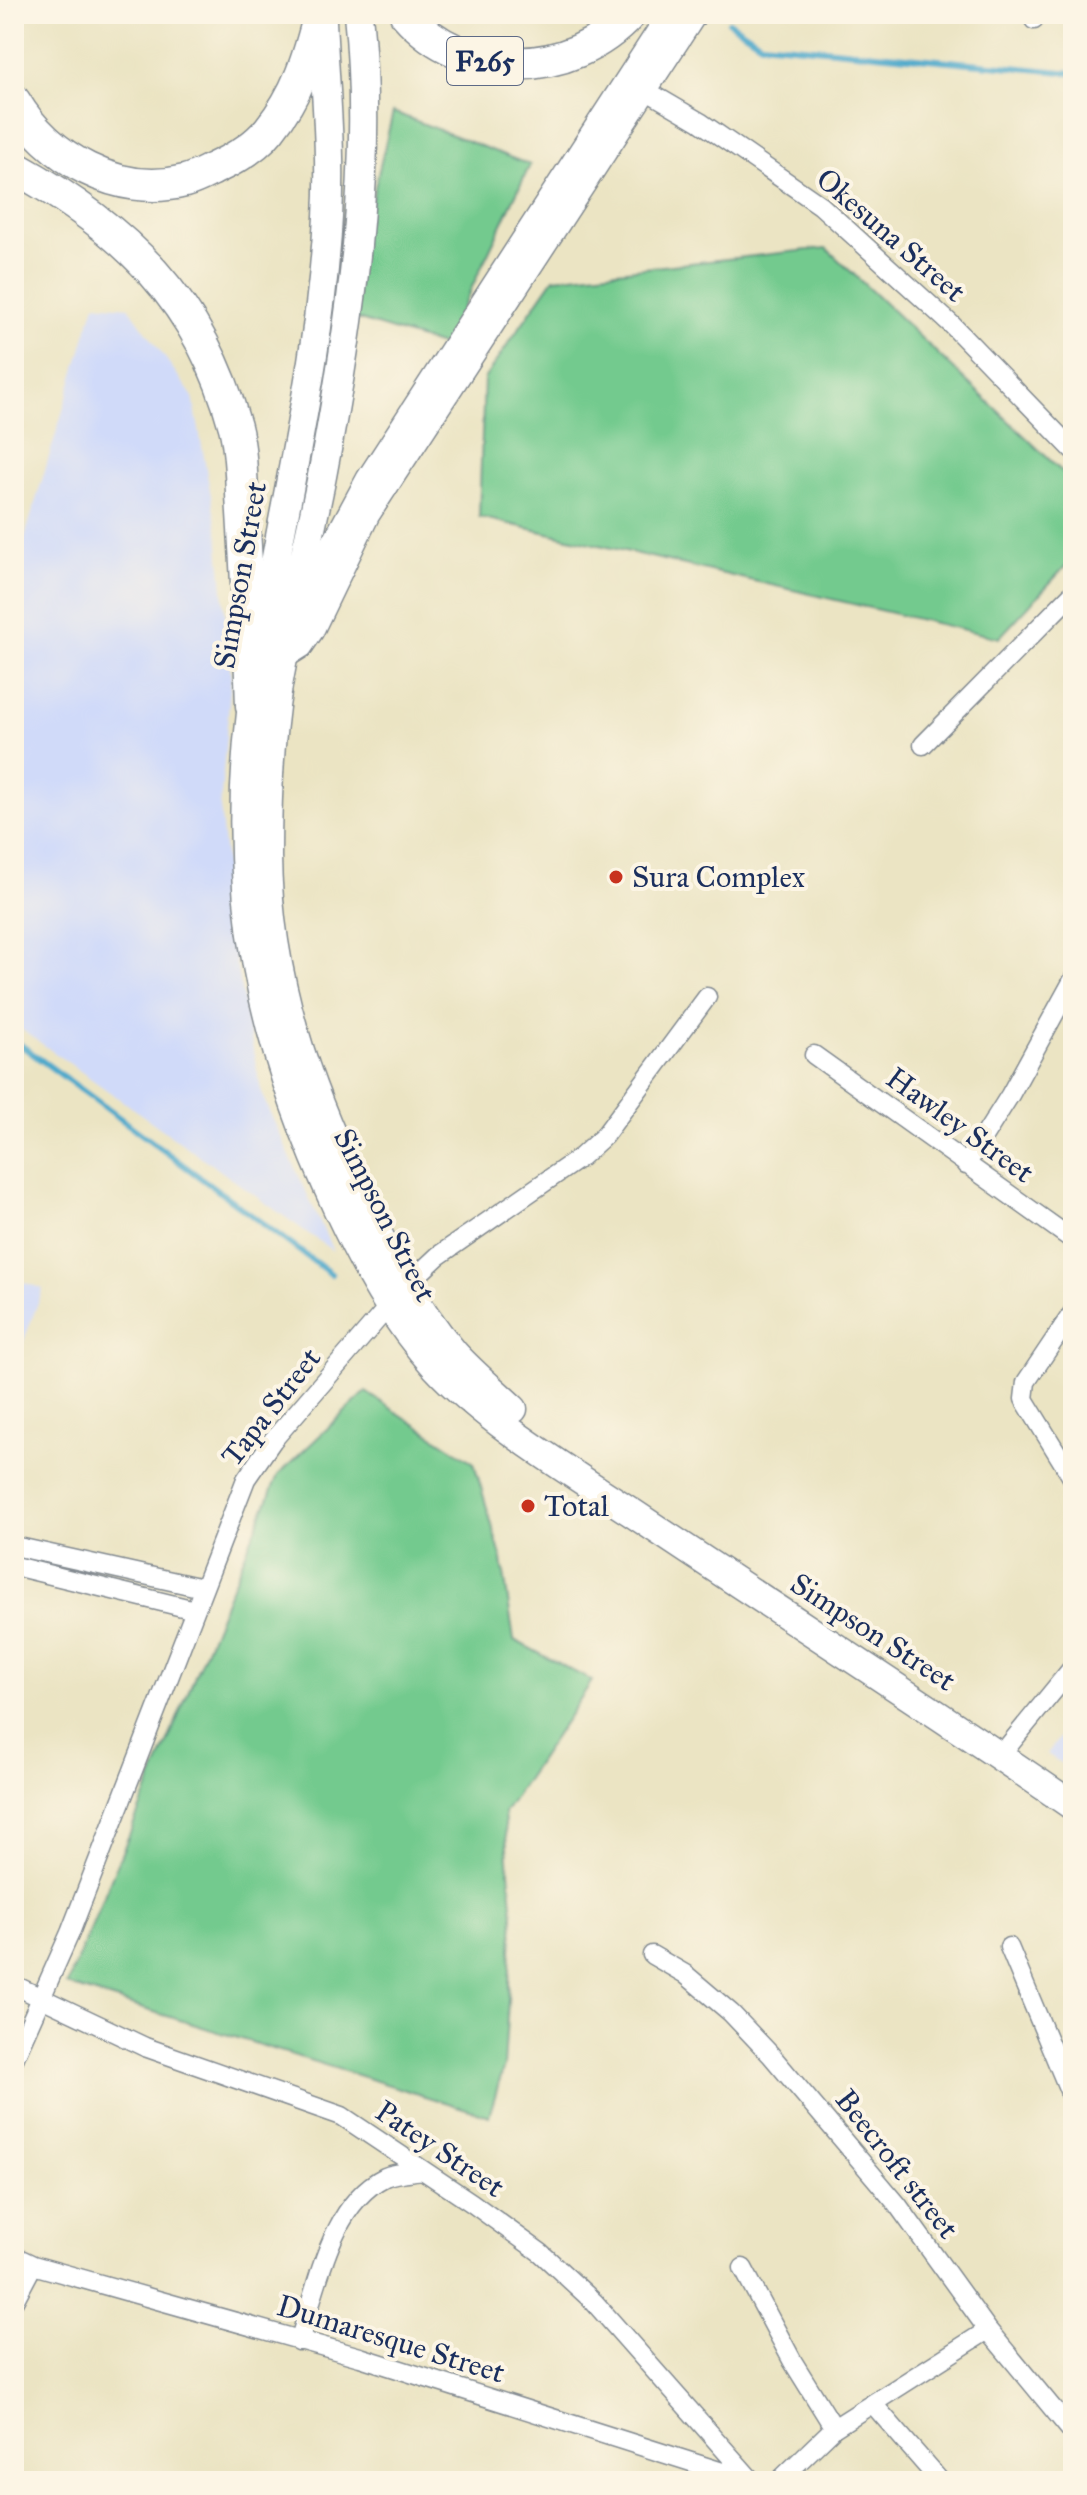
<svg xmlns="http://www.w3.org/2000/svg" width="1087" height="2495" font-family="'IM FELL Great Primer',serif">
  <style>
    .built { fill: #d0daf9 }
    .green { fill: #73ca8e; stroke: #477c76; stroke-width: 2 }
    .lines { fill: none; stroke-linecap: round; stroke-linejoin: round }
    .stream { stroke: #4da9cb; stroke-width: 6 }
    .minor-casing { stroke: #838a90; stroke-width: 21 }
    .primary-casing { stroke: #838a90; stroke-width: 31 }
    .motorway-casing { stroke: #838a90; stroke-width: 35 }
    .minor { stroke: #fff; stroke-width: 18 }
    .primary { stroke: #fff; stroke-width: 28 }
    .motorway { stroke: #fff; stroke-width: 32 }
    .poi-dot { fill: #c8321e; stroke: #fcf5e5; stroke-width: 3 }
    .labels { text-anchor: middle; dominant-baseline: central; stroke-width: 8; stroke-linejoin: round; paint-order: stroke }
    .shield { fill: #fcf5e5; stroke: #5e6a86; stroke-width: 2 }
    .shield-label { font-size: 28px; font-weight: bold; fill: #1b2f5e }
    .street-label { font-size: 30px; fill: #1b2f5e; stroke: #fcf5e5 }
    .poi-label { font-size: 30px; fill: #1b2f5e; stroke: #fcf5e5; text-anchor: start }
  </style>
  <rect width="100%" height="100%" fill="#fcf5e5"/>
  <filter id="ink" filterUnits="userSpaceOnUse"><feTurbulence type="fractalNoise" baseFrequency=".0125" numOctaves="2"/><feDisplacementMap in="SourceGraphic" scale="16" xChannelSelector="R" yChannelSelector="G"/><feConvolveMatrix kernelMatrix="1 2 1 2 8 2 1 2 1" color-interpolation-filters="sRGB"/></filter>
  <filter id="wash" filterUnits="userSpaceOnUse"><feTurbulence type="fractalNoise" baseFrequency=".006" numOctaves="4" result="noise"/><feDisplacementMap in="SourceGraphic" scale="32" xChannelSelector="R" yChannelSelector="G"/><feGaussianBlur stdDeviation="1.8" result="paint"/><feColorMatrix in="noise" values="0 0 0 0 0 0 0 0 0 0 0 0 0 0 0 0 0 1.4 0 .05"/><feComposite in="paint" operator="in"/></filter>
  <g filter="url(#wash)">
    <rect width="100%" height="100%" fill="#ebe4c3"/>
    <!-- built -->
    <path class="built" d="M95,304l34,3 64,90 25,137 13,145 -11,128 16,157 26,131 71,156 -319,-227v-451z
      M14,1279l29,10 -29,78z
      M1073,1720v51l-26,-17z"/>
    <!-- green -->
    <path class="green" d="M393,112l137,53 -86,181 -100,-31z
      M826,248l247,234v76l-74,80 -520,-121 5,-138 70,-101z
      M366,1392l108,71 28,97 12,80 78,41 -88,132 9,105 -9,148 -15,50 -422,-131 211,-510z"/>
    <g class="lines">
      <!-- stream -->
      <path class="stream" d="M729,22l32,21 312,30
        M14,1040l317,234"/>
    </g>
  </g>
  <g filter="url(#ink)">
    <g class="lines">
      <defs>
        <path id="minor" d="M1034,20l2,-6
          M647,91l53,31 120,83 132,120 121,125
          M284,660l19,-12 11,-16 56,-116 328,-502
          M923,745l150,-152
          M814,1055l259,185
          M966,1165l44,-70 63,-115
          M1073,1312l-47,70 -2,17 49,80
          M14,1546l189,42
          M14,1566l181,44
          M1000,1756l73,-89
          M1009,1947l64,153
          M652,1955l33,19 46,39 39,41 127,150 91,126 85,103
          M14,1985l131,62 197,69 130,87 69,50 53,49 158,179
          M14,2059l56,-126 176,-454 27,-39 134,-155 31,-29 143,-99 23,-21 103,-139
          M14,2256l19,9 327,92 391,124
          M743,2268l50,94 41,66
          M14,2301l19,-36
          M299,2341c18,-52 31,-137 86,-164 11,-5 26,-5 38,-7
          M873,2404l67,77
          M779,2481l55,-53 154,-98"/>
        <path id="primary" d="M358,14c16,155 -7,311 -36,462 -14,70 -32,140 -44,210 -9,55 -11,114 -11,170 1,106 32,210 77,306 30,66 62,135 110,191 18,20 40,38 59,56
          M322,21c3,65 10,131 6,196 -9,167 -57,330 -77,496 -22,182 10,332 87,497 27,57 55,110 98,157 55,59 142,109 210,155 142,95 286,187 427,284"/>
        <path id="motorway" d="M406,14c58,67 165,65 224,0
          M14,101c34,57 104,97 171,80 12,-3 23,-10 34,-15 17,-8 38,-21 50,-36 29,-36 40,-72 51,-116
          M14,167c111,61 187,134 221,260 7,27 6,57 8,85 4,64 7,129 9,194
          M289,634l83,-153 303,-467"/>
      </defs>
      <!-- minor casing -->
      <use href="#minor" class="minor-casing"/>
      <!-- primary casing -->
      <use href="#primary" class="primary-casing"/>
      <!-- motorway casing -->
      <use href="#motorway" class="motorway-casing"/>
      <!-- minor -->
      <use href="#minor" class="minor"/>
      <!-- primary -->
      <use href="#primary" class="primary"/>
      <!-- motorway -->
      <use href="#motorway" class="motorway"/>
    </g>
  </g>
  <!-- markers -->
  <g class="poi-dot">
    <circle cx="616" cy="877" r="8"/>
    <circle cx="528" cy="1506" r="8"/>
  </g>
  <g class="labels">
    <!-- shield labels -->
    <rect class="shield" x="447" y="37" width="76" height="48" rx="6"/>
    <g class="shield-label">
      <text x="485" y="61">F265</text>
    </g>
    <!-- street labels -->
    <g class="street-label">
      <text transform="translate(891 235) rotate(41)">Okesuna Street</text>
      <text transform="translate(240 575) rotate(-80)">Simpson Street</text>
      <text transform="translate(960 1125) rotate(36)">Hawley Street</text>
      <text transform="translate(385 1215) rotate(63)">Simpson Street</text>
      <text transform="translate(271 1407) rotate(-52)">Tapa Street</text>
      <text transform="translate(873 1632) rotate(33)">Simpson Street</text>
      <text transform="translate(440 2149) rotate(34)">Patey Street</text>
      <text transform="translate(897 2164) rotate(52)">Beecroft street</text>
      <text transform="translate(391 2339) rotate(17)">Dumaresque Street</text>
    </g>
    <!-- poi labels -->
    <g class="poi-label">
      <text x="632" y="877">Sura Complex</text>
      <text x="544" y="1506">Total</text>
    </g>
  </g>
  <!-- margin -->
  <rect width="1087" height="2495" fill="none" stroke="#fcf5e5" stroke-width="48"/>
</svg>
